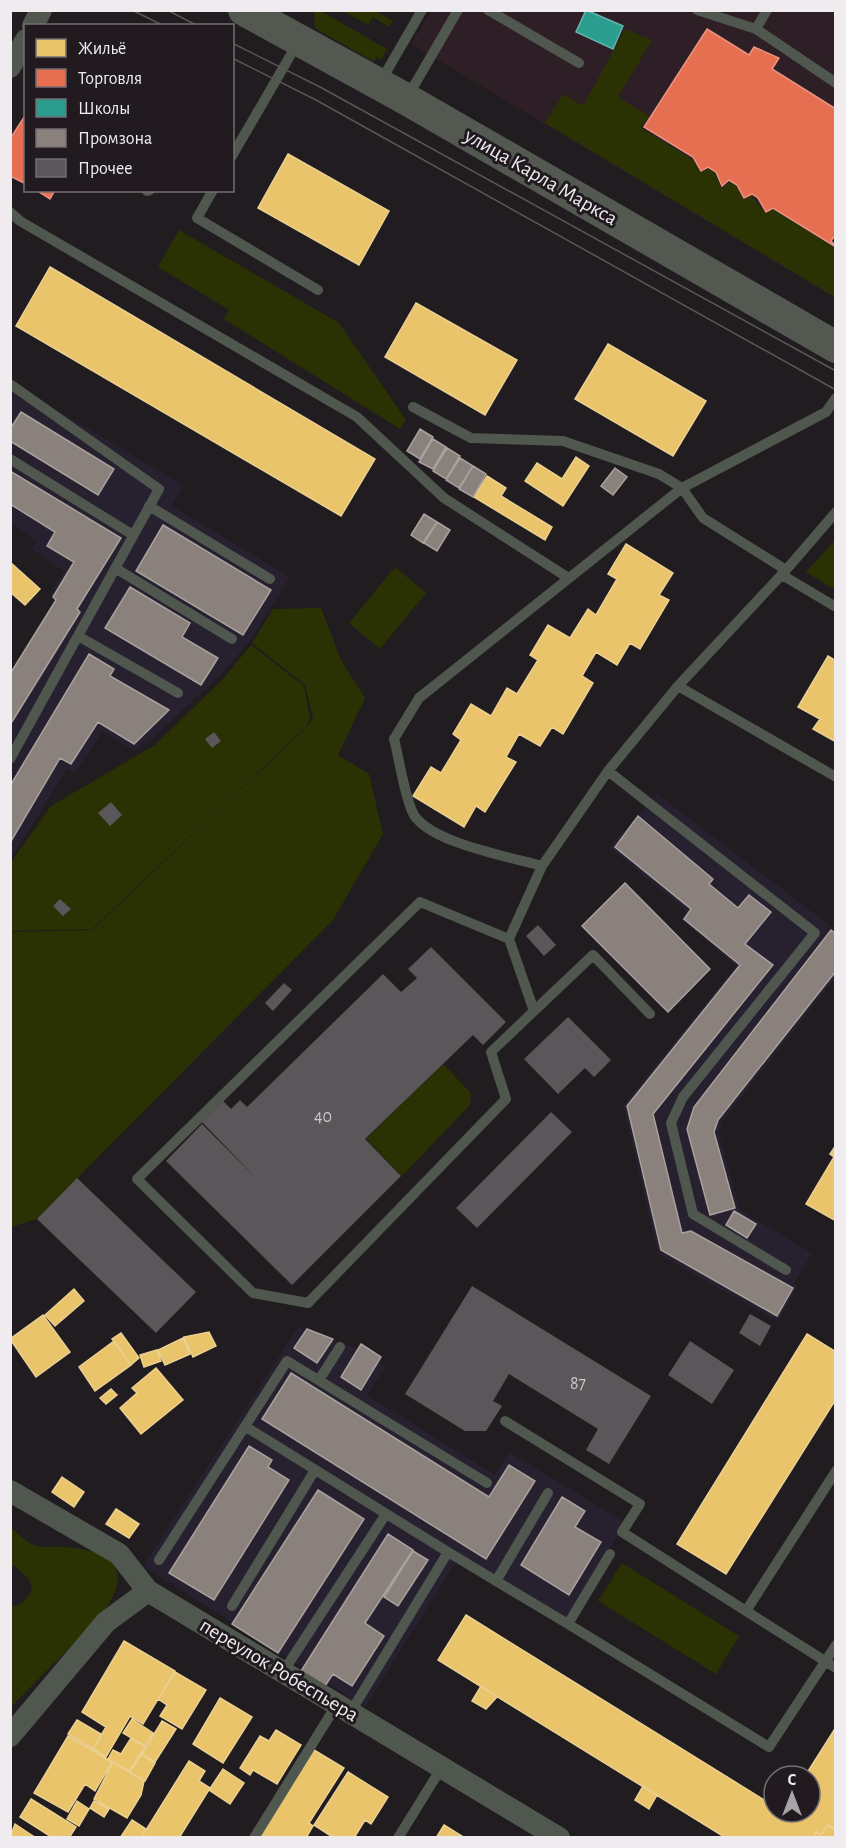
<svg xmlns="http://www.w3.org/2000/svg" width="846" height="1848" font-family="'Alegreya Sans',sans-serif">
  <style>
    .industrial { fill: #26202f }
    .education { fill: #2e1e25 }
    .green { fill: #2a3204 }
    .homes { fill: #e9c46a; stroke: #ebd092; stroke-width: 1.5 }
    .shops { fill: #e76f51; stroke: #e99480; stroke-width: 1.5 }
    .schools { fill: #2a9d8f; stroke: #65b4ac; stroke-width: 1.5 }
    .industry { fill: #8a817c; stroke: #a8a19e; stroke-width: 1.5 }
    .building { fill: #5a5659 }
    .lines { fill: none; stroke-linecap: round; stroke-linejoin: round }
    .lane { stroke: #50574e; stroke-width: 10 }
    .street { stroke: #50574e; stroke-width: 22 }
    .secondary { stroke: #535851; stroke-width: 32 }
    .tram { stroke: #575856; stroke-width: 1.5 }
    .labels { text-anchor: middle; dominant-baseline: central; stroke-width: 6; stroke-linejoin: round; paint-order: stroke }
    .number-label { font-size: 18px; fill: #cac6ca }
    .street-label { font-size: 21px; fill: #efebef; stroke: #211b20 }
  </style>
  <rect width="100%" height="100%" fill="#201c1f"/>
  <!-- industrial -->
  <path class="industrial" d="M11,383l172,102 -11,21 118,71 -40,64 -28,32 -69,65 -19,13 -31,-19 -28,41 -8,-4 -56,90v-186l45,-73 -6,-6 14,-23 -33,-22 6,-8 -26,-17z
    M657,794l178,135v49l-113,144 -3,11 21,77 72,43 -18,30 4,3 -20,36 -120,-68 -35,-149 113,-139 -55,-47 5,-8 -77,-64z
    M298,1327l59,22 29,18 -19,28 128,80 14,-23 117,71 -59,94 -107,-61 -95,151 -222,-141z"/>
  <!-- education -->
  <path class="education" d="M431,11h404v287l-424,-254z"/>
  <!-- green -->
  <path class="green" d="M314,11h7l66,38 -6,11 -4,-3 -3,5 -59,-34z
    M343,11h33l17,10 -4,6 -16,-10 -5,8z
    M625,29l27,11 -34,57 31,19 -8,12 51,31 9,14 7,-5 7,5 6,15 9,-6 6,4 8,14 8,-4 13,17 8,-4 62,39v49l-290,-174 18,-29 20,12z
    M179,230l160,93 67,97 -6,9 -176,-110 5,-9 -71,-43z
    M835,540v50l-29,-18z
    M395,567l31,26 -46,56 -31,-26z
    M321,608l20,52 24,38 -27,57 31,19 14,60 -50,86 -296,299 -26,8 -1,-295 82,-2 216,-204 5,-8 -8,-33 -53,-42 21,-34z
    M251,645l53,41 6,32 -3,8 -215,203 -81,2v-69l40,-56 104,-61 69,-67z
    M443,1064l28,29 -1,12 -68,71 -36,-37z
    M10,1527c8,6 17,16 26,19 8,2 15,0 23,1 53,2 77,19 43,68l-91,92v-100c11,-1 26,-14 18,-27 -4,-6 -12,-12 -18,-16z
    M622,1563l117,73 -23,38 -118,-73z"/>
  <!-- homes -->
  <path class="homes" d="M288,154l101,57 -30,54 -101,-57z
    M50,267l325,192 -34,57 -325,-190z
    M416,303l101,57 -32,55 -100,-58z
    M608,344l98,57 -33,55 -98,-57z
    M576,457l13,9 -26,40 -38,-25 12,-18 25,16z
    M487,476l19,12 -5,8 51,31 -7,13 -71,-43z
    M626,544l47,29 -14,22 10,5 -29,49 -10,-6 -13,22 -21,-13 -14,24 11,7 -30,51 -11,-7 -12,19 -21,-12 -13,23 10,5 -31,50 -9,-6 -12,21 -51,-31 18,-29 10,6 20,-33 -8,-6 18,-30 20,12 16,-28 10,6 21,-34 -8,-5 18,-30 22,13 18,-29 8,6 21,-36 -9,-5z
    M10,562l30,27 -15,16 -15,-13z
    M828,656l8,5v81l-23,-13 7,-10 -22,-12z
    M836,1145v76l-30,-17 28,-47 -4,-3z
    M74,1289l10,12 -29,25 -10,-11z
    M43,1315l27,37 -34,25 -26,-38z
    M209,1332l7,14 -23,11 -9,-20z
    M121,1333l18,25 -8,7 -19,-26z
    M807,1334l29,18v47l-110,175 -49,-30z
    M183,1338l7,16 -25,11 -7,-15z
    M114,1341l17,24 -36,26 -16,-24z
    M157,1350l4,11 -17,6 -4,-12z
    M156,1368l27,32 -42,34 -21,-26 17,-15 -5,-5z
    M111,1389l6,6 -11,9 -6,-6z
    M62,1477l22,15 -10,15 -22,-15z
    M116,1509l23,15 -10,14 -23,-14z
    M466,1615l308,191v6h36v-36h-5l31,-49v98l-3,3 -5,-3 -7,10 -5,-3 -3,6h-87l-288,-178z
    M124,1641l51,30 -32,53 -13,-8 -24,41 -13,-8 13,-22 -24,-15z
    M175,1672l31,18 -24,39 -22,-13 7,-11 -9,-6z
    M481,1686l16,11 -11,12 -14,-8z
    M220,1698l32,19 -29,46 -30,-19z
    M132,1719l21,14 -8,13 -22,-13z
    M77,1720l24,14 -8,15 -25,-15z
    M162,1721l14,8 -21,33 -13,-8z
    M276,1730l25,15 -24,39 -24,-14 -3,5 -10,-7 20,-32 9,5z
    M68,1736l44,26 -17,29 -10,-7 -17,28 -34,-19z
    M131,1738l14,9 -16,24 -21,-12 5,-9 8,4z
    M314,1750l30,18 -35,55 4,3 -7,12h-47z
    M141,1754l14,9 -10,18 -15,-9z
    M189,1761l16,10 -6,10 11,7 -31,50h-38z
    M113,1762l31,19 -3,14 -14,23 -33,-19z
    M223,1769l21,14 -14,21 -21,-14z
    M348,1772l40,25 -17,27 -6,-4 -11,18h-20l-20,-13z
    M643,1786l14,9 -8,14 -14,-9z
    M31,1799l45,28 -7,11h-16l-33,-21z
    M77,1801l12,8 -10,17 -12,-7z
    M94,1801l15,8 -5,8 -14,-9z
    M132,1820l14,9 -5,9h-21z
    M15,1824l21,14h-26z
    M444,1825l21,13h-29z
    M828,1825l8,5v8h-23l3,-6 5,3z"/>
  <!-- shops -->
  <path class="shops" d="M707,29l42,26 5,-8 25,11 -7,11 64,40v125l-5,7 5,6 -63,-39 -7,4 -8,-14 -6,-4 -8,4 -7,-13 -8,-5 -7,6 -6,-14 -8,-5 -7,4 -8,-14 -49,-30z
    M26,114v70l-16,-8v-37z
    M36,190h19l-5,9z"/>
  <!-- schools -->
  <path class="schools" d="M586,10l37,16 -10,23 -37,-17z"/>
  <!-- industry -->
  <path class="industry" d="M21,412l93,57 -16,26 -88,-54v-12z
    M420,429l13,8 -13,22 -13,-8z
    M433,439l13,8 -13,22 -14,-7z
    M447,448l13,8 -14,23 -13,-8z
    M460,458l13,8 -14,22 -13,-8z
    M473,466l13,8 -13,23 -14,-8z
    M615,468l12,9 -14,18 -12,-9z
    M10,471l111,67 -44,71 3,3 -70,113v-51l46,-74 -3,-3 21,-35 -27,-16 8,-14 -45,-28z
    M424,514l13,8 -14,21 -12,-8z
    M437,522l13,8 -13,21 -13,-8z
    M163,525l108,65 -28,45 -107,-64z
    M130,587l60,36 -8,14 36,21 -17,27 -96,-57z
    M89,654l25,15 -4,7 59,34 -35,34 -36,-22 -27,42 -11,-6 -50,85v-57z
    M638,816l75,63 -4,5 29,24 11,-13 22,17 -26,32 28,21 -120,149 29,119 9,-2 102,57 -16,28 -116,-66 -34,-144 113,-141 -56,-46 7,-10 -76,-62z
    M625,883l85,86 -42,43 -86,-86z
    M831,930l5,4v37l-118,149 -4,12 21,76 -25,7 -23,-86 7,-22z
    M734,1211l22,13 -9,14 -21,-13z
    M307,1329l26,10 -16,24 -23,-15z
    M361,1344l20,13 -20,33 -20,-13z
    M291,1373l198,124 20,-32 26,16 -49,78 -224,-140z
    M249,1446l23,14 -4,7 21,13 -75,120 -45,-27z
    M318,1490l46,29 -86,134 -46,-29z
    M562,1497l23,14 -10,16 26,15 -32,53 -48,-30z
    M388,1534l25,16 -48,73 19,13 -32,50 -19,-12 -8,12 -24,-15z
    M413,1551l15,9 -30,46 -14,-9z"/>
  <!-- building -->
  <path class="building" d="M214,732l7,9 -9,7 -7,-9z
    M111,802l11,13 -12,11 -12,-13z
    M60,899l11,10 -8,7 -10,-10z
    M538,925l18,20 -12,11 -18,-20z
    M431,947l75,75 -23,23 -10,-10 -108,104 36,37 -109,109 -126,-124 36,-37 56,56 -56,-58 21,-21 8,8 9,-9 7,7 136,-133 18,18 16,-14 -9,-9z
    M284,983l8,7 -19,21 -8,-8z
    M568,1017l43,43 -17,17 -9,-9 -27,26 -34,-35z
    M551,1112l21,20 -95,96 -21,-20z
    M77,1178l119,114 -40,41 -119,-114z
    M472,1286l179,110 -42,68 -23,-14 12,-21 -89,-55 -16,27 9,5 -16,25h-21l-60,-37z
    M750,1314l21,12 -11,20 -21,-13z
    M690,1341l44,29 -22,34 -44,-29z"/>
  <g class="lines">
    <!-- lane -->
    <path class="lane" d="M488,10l91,53
      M697,10l59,19 80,54
      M756,29l11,-19
      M381,81l41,-71
      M408,96l50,-86
      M232,156l65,-112
      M213,190l-16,28 121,72
      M147,191l3,-1
      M10,212l10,9 337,196 87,81 123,79
      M10,384l149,105 -149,270
      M413,407l58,31 92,3 96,33 23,14 -263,210 -25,41c6,23 9,50 18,72 12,31 99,46 130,55
      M10,459l123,76
      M149,506l121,73
      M115,568l117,71
      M786,570l50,-58
      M782,575l54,32
      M78,636l100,57
      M678,686l158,91
      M608,771l207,162 -132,164 -12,26 22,91 93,56
      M509,939l-89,-37 -283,277 116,114 55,10 198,-204 -15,-47 43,-41 -25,-72 33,-73 66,-95 70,-85 108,-116 -83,-52 -21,-30 144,-76 10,-14
      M534,1011l59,-56 57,59
      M319,1380l21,-33
      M505,1421l135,83 -18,28 124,79
      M246,1427l202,125
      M836,1471l-90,140 90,57
      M610,1554l-42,70 201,123 67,-102
      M159,1560l128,-199 200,122
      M496,1581l72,43
      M232,1606l83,-136
      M283,1672l103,-158
      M350,1713l98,-161 48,29 52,-88
      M254,1838l83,-134
      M398,1838l44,-71"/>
    <!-- street -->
    <path class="street" d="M33,26l8,-16
      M10,67l16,-27
      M10,1491l109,63 29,37 411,247
      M10,1736l96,-114 42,-31"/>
    <!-- secondary -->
    <path class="secondary" d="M244,10l162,89 430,248"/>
    <!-- tram -->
    <path class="tram" d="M132,10l32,16
      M167,10l31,16
      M232,43l88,44 516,284
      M232,58l84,42 520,290"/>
  </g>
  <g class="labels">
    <!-- number labels -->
    <g class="number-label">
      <text x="323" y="1117">40</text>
      <text x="578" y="1384">87</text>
    </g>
    <!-- street labels -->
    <g class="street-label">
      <text transform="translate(541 177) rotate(30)">улица Карла Маркса</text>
      <text transform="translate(279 1670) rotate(31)">переулок Робеспьера</text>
    </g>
  </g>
  <!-- border -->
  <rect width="846" height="1848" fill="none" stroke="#efebef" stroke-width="24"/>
  <!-- legend -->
  <rect x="24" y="24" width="210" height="168" fill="#211b20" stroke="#736e73" stroke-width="1.5"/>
  <rect x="36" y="39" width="30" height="18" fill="#e9c46a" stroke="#736e73" stroke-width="1.5"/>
  <text x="78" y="54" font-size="18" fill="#efebef">Жильё</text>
  <rect x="36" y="69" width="30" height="18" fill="#e76f51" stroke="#736e73" stroke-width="1.5"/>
  <text x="78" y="84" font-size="18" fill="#efebef">Торговля</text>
  <rect x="36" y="99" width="30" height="18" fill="#2a9d8f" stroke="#736e73" stroke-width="1.5"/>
  <text x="78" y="114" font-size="18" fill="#efebef">Школы</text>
  <rect x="36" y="129" width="30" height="18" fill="#8a817c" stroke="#736e73" stroke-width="1.5"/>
  <text x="78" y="144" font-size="18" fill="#efebef">Промзона</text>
  <rect x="36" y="159" width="30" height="18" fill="#5a5659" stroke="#736e73" stroke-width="1.5"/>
  <text x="78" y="174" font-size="18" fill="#efebef">Прочее</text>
  <!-- north arrow -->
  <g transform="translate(792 1794)"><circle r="28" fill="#211b20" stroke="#736e73" stroke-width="1.5"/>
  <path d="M0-4.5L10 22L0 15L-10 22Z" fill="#a7a3a6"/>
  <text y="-9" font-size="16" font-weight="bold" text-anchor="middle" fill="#efebef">С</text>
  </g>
</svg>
